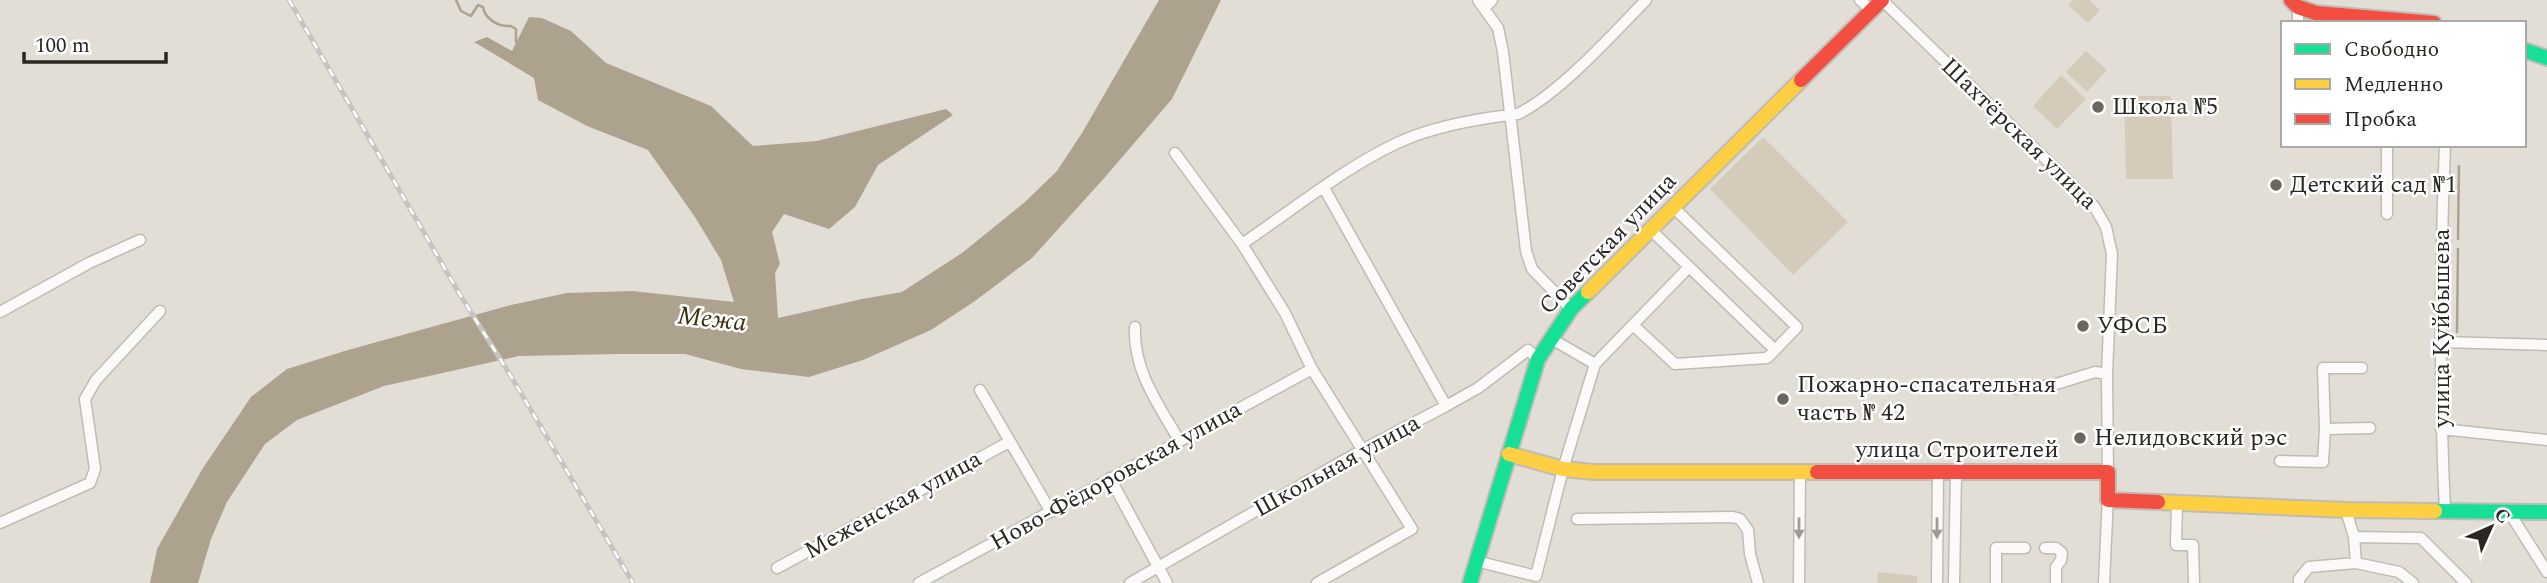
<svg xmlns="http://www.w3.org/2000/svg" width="2547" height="583" font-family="Spectral,serif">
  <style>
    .green { fill: #d4cbba }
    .water { fill: #aca28d }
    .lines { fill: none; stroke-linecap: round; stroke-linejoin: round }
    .stream { stroke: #aca28d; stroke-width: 2.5 }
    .street-casing { stroke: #bfbcb6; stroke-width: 13 }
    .fast-casing { stroke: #bfbcb6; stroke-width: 18 }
    .slow-casing { stroke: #bfbcb6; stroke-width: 18 }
    .jam-casing { stroke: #bfbcb6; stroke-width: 18 }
    .street { stroke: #fbfaf9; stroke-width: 10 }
    .fast { stroke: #16e098; stroke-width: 14 }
    .slow { stroke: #ffcf43; stroke-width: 14 }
    .jam { stroke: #f24e42; stroke-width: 14 }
    .rail-casing { stroke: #c6c4c2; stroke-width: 5 }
    .rail { stroke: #fff; stroke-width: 2.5; stroke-dasharray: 8; stroke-linecap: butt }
    .oneway { fill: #9d9b98 }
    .poi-dot { fill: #6a6760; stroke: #fff; stroke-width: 2.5 }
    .labels { text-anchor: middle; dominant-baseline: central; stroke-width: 5; stroke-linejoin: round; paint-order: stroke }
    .poi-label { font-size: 24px; fill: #2a2721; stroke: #fff; text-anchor: start }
    .street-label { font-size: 24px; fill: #2a2721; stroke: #fff }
    .water-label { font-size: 26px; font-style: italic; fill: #40300b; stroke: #fff }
  </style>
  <rect width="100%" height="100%" fill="#e2ded6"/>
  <!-- green -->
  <path class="green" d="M2073,0h16l11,10 -12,13 -20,-18z
    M2086,51l21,19 -20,22 -21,-20z
    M2061,75l25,24 -29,30 -24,-23z
    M2124,96h47l2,83h-47z
    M1763,137l85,85 -55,53 -83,-86z
    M1878,572l39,4v7h-40z"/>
  <!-- water -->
  <path class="water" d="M1159,0h62l-49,99 -66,77 -74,82 -57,43 -44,29 -68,30 -54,17 -68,-8 -56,-15h-69l-97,2 -135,30 -87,34 -32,24 -38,58 -16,37 -13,44h-48l7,-34 46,-81 48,-71 36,-28 61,-19 163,-45 56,-12 65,-2 102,11 -13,-42 -26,-43 -47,-67 -61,-24 -49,-26 -4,-22 -60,-36 13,-5 25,14 17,-34 13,1 29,13 35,32 105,43 42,40 64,-5 129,-32 7,6 -75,50 -23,42 -26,22 -45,-15 -12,18 8,32 -5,9 3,45 84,-19 40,-7 60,-39 63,-51 32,-31 25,-38z"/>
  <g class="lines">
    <!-- stream -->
    <path class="stream" d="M456,0l5,11 10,5 7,-11 5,2c2,12 15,20 28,19l5,3v13l2,2
      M2458,239l1,-73
      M2457,332l1,-83"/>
    <defs>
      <path id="street" d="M1478,0l20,28 5,24 23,199 6,18 39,40
        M1860,0l12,11
        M1882,0l212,206 12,21 6,27 -5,120 1,104
        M1485,8l7,-8
        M2298,23v-16
        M2387,145v69
        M2445,145c-5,122 -6,244 0,365
        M1175,153l67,91 43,69 27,56 100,160 -95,54
        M1324,188l122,218
        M1651,230l124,120 22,-23 -124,-120
        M1242,244c52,-35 114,-86 172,-108 33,-12 68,-18 104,-22 42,-21 94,-79 128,-114
        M0,312l89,-49 51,-23
        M1633,325l42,39 92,-6 8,-8
        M1135,327c-2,43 23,77 44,113
        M1550,338l45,26
        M2441,342l106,3
        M2016,389l37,-4 42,-13 12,2
        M980,390l71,122
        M2325,429l45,-1
        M2441,429l106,11
        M2280,461l43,1 2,-33 -2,-61h39
        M1110,478l57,105
        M2177,502l-1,43h17l1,38
        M2346,510l8,27 67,1 45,45
        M2509,512l38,60
        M1577,519l156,-2 7,2 8,11 2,24 8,29
        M0,523l90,-40 5,-14 -10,-70 11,-19 64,-69
        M2045,548h11l6,5 -1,7 -5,7v16
        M1476,561l60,15 27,-107 32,-105 94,-97
        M2356,563l43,9 14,11
        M777,568l232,-126
        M919,583l393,-214
        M1130,583l232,-133 84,-44 32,-18 50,-38 10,9
        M1799,583l1,-109
        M1937,583l1,-111
        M1954,583l2,-110
        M1996,583v-35h29
        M2104,583l4,-87
        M2299,583v-4l10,-12 47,-4 -2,-26"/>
      <path id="fast" d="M2524,50l23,8
        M2435,511l112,1
        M1470,583l68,-224 33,-50 17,-17"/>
      <path id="slow" d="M1588,292l213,-212
        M1509,454l54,15 31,3h223
        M2158,502l188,8 89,1"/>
      <path id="jam" d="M2291,0l7,7 18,6 118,10
        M1801,80l81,-80
        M1817,472h291v28l50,2"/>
    </defs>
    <!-- street casing -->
    <use href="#street" class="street-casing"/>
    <!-- fast casing -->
    <use href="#fast" class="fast-casing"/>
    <!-- slow casing -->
    <use href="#slow" class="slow-casing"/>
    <!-- jam casing -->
    <use href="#jam" class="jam-casing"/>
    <!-- street -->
    <use href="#street" class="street"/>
    <!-- fast -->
    <use href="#fast" class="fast"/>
    <!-- slow -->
    <use href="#slow" class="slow"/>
    <!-- jam -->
    <use href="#jam" class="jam"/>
    <defs>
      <path id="rail" d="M289,0l170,293 53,85 121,205"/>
    </defs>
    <!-- rail casing -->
    <use href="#rail" class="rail-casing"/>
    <!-- rail -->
    <use href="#rail" class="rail"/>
  </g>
  <!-- one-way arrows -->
  <defs><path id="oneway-solid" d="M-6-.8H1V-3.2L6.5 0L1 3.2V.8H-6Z" transform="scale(1.75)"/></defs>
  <g class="oneway">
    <use href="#oneway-solid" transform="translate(1799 528) rotate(90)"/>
    <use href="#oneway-solid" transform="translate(1937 528) rotate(90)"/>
  </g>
  <!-- markers -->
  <g class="poi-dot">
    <circle cx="2098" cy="107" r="7"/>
    <circle cx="2276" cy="185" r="7"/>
    <circle cx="2083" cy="326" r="7"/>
    <circle cx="1783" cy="399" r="7"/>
    <circle cx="2080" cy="438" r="7"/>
  </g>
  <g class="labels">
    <!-- poi labels -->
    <g class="poi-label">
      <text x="2112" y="107">Школа №5</text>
      <text x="2290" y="185">Детский сад №1</text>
      <text x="2097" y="326">УФСБ</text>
      <text x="1797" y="385">Пожарно-спасательная<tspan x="1797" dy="28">часть № 42</tspan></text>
      <text x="2094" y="438">Нелидовский рэс</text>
    </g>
    <!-- street labels -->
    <g class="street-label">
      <text transform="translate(2019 134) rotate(44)">Шахтёрская улица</text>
      <text transform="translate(1608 244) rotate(-46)">Советская улица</text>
      <text transform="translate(2442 328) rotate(-90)">улица Куйбышева</text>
      <text x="1957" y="450">улица Строителей</text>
      <text transform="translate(1337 466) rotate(-29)">Школьная улица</text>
      <text transform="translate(1116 476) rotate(-29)">Ново-Фёдоровская улица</text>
      <text transform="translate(893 505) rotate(-29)">Меженская улица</text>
    </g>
    <!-- water labels -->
    <g class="water-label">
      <text transform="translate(712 319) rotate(6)">Межа</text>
    </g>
  </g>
  <!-- legend -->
  <rect x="2281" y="21" width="245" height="126" fill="#ffffff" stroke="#aaa9a6" stroke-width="2"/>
  <rect x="2295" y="44" width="35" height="10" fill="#16e098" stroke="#aaa9a6" stroke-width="2"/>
  <text x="2344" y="56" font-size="21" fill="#2a2721">Свободно</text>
  <rect x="2295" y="79" width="35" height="10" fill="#ffcf43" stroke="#aaa9a6" stroke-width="2"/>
  <text x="2344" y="91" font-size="21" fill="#2a2721">Медленно</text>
  <rect x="2295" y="114" width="35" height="10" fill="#f24e42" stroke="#aaa9a6" stroke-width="2"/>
  <text x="2344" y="126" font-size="21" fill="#2a2721">Пробка</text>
  <!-- north arrow -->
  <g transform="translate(2491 527) rotate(45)" stroke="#ffffff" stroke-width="5" paint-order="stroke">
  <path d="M0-5L12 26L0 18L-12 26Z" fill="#2a2721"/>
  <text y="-10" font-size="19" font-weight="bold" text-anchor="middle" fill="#2a2721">С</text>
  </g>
  <!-- scale -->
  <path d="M24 52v10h142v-10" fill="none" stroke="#2a2721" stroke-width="3.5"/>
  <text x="35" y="52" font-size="21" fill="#2a2721" stroke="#ffffff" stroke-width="5" paint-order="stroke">100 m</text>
</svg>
